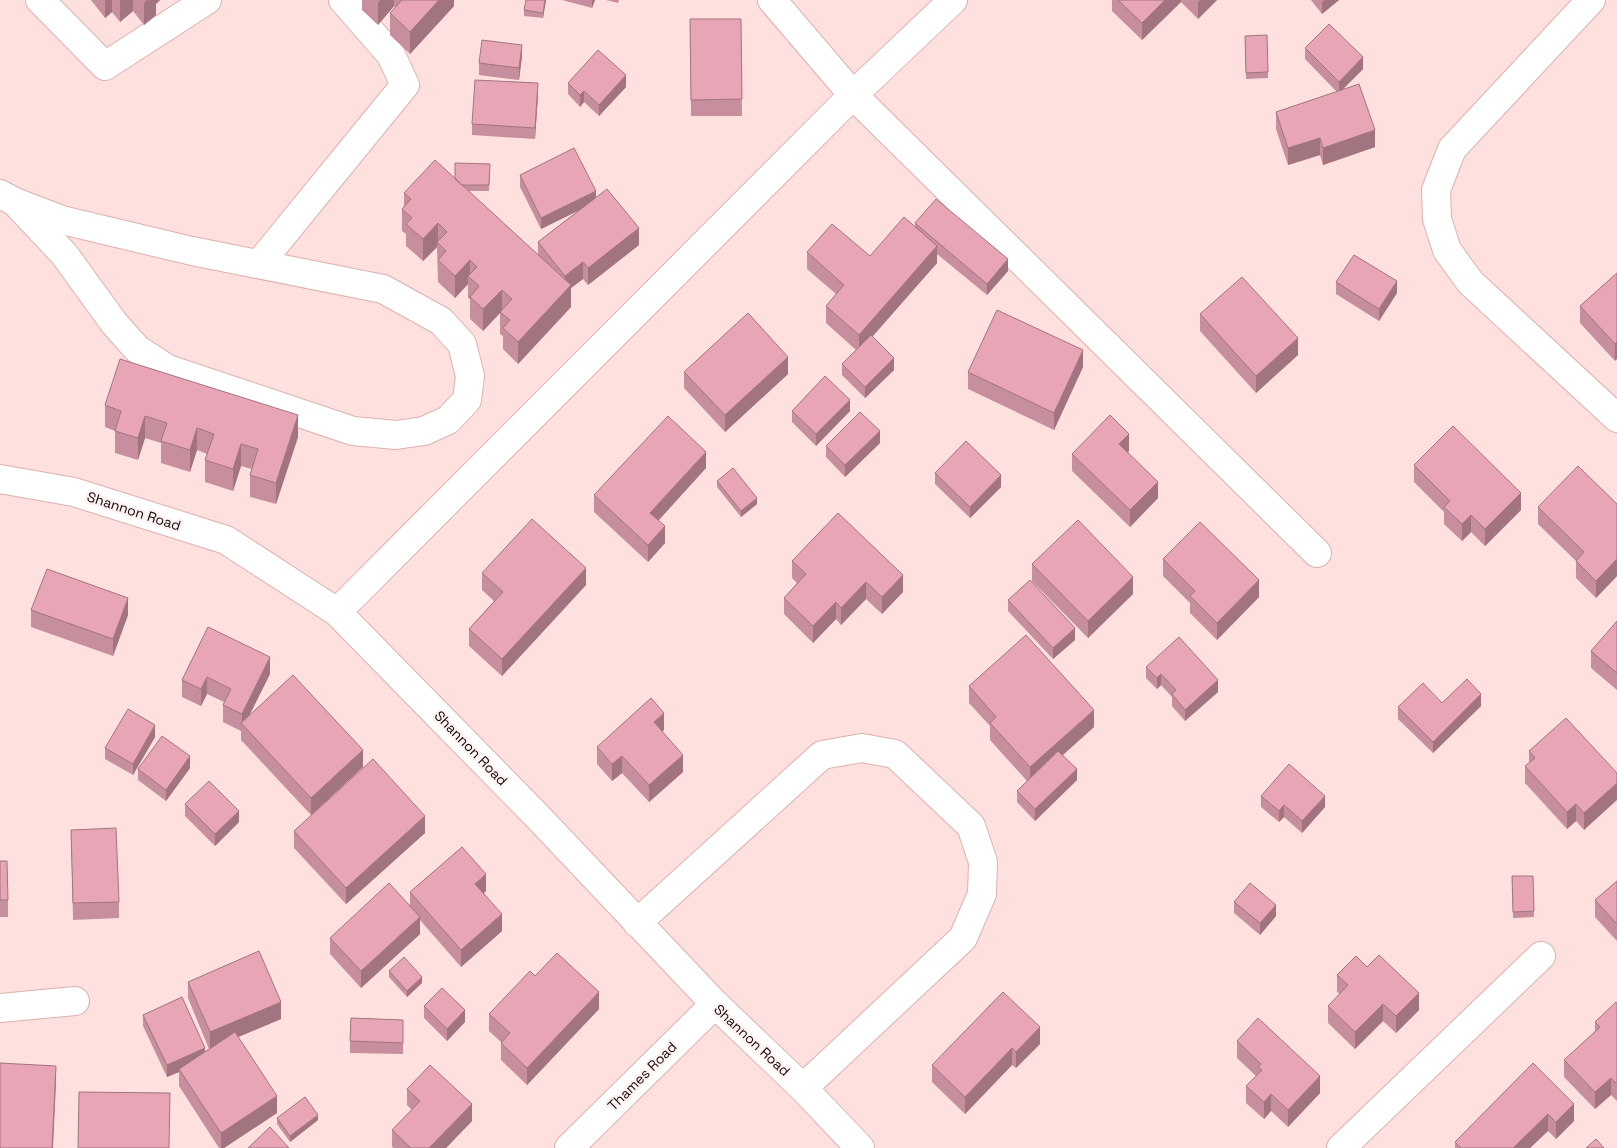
<svg xmlns="http://www.w3.org/2000/svg" width="1617" height="1148" font-family="'Space Grotesk',sans-serif">
  <style>
    .lines { fill: none; stroke-linecap: round; stroke-linejoin: round }
    .street-casing { stroke: #deb0ad; stroke-width: 30 }
    .street { stroke: #fff; stroke-width: 28 }
    .wall { fill: #c78e9d }
    .shaded-wall { fill: #a2747f }
    .building { fill: #e7a5b6; stroke: #a2747f }
    .labels { text-anchor: middle; dominant-baseline: central; stroke-width: 5; stroke-linejoin: round; paint-order: stroke }
    .street-label { font-size: 14px; fill: #170808; stroke: #fdf3f3 }
  </style>
  <rect width="100%" height="100%" fill="#fee1df"/>
  <g class="lines">
    <defs>
      <path id="street" d="M40,0l65,66 102,-66
        M772,0l81,95 464,458
        M1591,0l-139,149 -16,41 1,29 10,31 23,32 147,136
        M0,194l15,8 47,18 130,31 191,38 58,32 21,23 8,32 -3,24 -19,20 -24,11 -28,4 -43,-4 -185,-62 -31,-20 -23,-26 -50,-69 -49,-52
        M259,264l146,-179 -14,-30 -48,-55
        M0,479l74,13 152,48 111,72 201,205 177,187 88,84 57,60
        M337,612l516,-517 100,-95
        M637,923l185,-168 40,-7 33,6 76,72 12,36 -1,32 -19,44 -160,150
        M0,1008l75,-7
        M569,1148l146,-144
        M1341,1148l200,-192"/>
    </defs>
    <!-- street casing -->
    <use href="#street" class="street-casing"/>
    <!-- street -->
    <use href="#street" class="street"/>
  </g>
  <!-- wall -->
  <path class="wall" d="M91,0h69l-4,4v11l-12,10 -11,-14 -13,11 -8,-10 -7,6z
    M362,0h92v6l-44,48 -20,-19v-22l5,-6 -1,-1 -16,19 -16,-15z
    M546,0l-3,18 -19,-2v-6z
    M562,0h33l-3,8z
    M606,0h13l-1,3z
    M1112,0h105l-19,19 -17,-17 -39,38 -30,-29z
    M1311,0h28l-17,14z
    M690,19h51l1,97h-51z
    M1245,36l23,36v6l-22,1z
    M1305,48l58,21 -21,21 33,57 -52,18 -3,-10 -32,10 -12,-36v-17l61,-20 -32,-33z
    M522,56l-3,24 -40,-5v-12z
    M568,83l58,4 -27,29 -15,-14 -4,5 -12,-13z
    M538,95l-3,44 -63,-4v-11z
    M490,164l-1,27h-21l70,64v-13l41,-32 -38,19 -21,-42v-12l76,23 43,47 -51,40 -5,-6 -12,9v19l-53,57 -15,-15v-13l-3,-2v-21l-17,18 -13,-12v-20l-2,-1v-14l-13,14 -17,-16 -1,-35 -14,14 -17,-15v-12l-4,-3v-22l2,-3v-13l51,-14z
    M915,223l93,48 -21,24 -50,-41v9l-65,73 22,34 -29,28 -23,-23v-11l14,-14 -30,-27v-17l10,-12 -29,-25v-17l63,4 45,-30z
    M1617,273l-2,88 -35,-38v-17z
    M1336,282l61,11 -18,28 -43,-27z
    M1200,314l98,41 -42,38 -56,-62z
    M1083,367l-29,63 -86,-41v-17z
    M684,372l104,2 -63,58 -41,-44z
    M105,405l193,32 -22,67 -26,-7v-22l2,-6 -11,-3 -8,25 -28,-9v-22l2,-6 -10,-4 -7,22 -29,-9v-20l-16,-5 -7,22 -23,-7v-22l-10,-4z
    M792,411h58l-34,35 -24,-24z
    M880,443l-35,34 -19,-20v-11z
    M1129,451l-1,1 30,46 -28,29 -58,-56v-17z
    M1414,465l107,45 -36,36 -14,-14 -9,9 -18,-17v-12l-30,-30z
    M706,468l-48,52 7,23 -17,19 -54,-50v-17z
    M935,473l66,14 -31,31 -35,-34z
    M717,481l40,23 -16,13 -24,-30z
    M1617,504v72l-21,22 -20,-20v-17l-38,-37v-17z
    M1163,559l96,38 -42,43 -27,-27v-10l-27,-27z
    M792,561l111,31 -21,22 -16,-15 -25,26 -5,-6 -23,24 -29,-29v-16l13,-15 -5,-5z
    M1032,564l101,30 -45,44 -56,-57z
    M482,573l104,12 -84,91 -33,-30v-17l25,-28 -12,-11z
    M1008,600l67,40 -22,19 -45,-48z
    M31,610l97,5 -15,41 -82,-29z
    M1617,621v69l-26,-22v-17z
    M208,627l62,47 -20,40 113,53 -52,48 -70,-75v-9l-18,-9v-17l1,-3 -17,-8 -6,12 -19,-9v-17z
    M1146,667l72,25 -33,29 -13,-15v-9l-11,-12 -4,4 -11,-11z
    M969,686l125,41 -31,28 14,25 -42,41 -18,-19v-11l10,-10 -37,-41v-14l-21,-23z
    M1442,703l39,3 -48,47 -35,-34v-12z
    M664,730l-2,1 21,41 -34,30 -27,-29 -10,8 -15,-17v-17z
    M155,737l-22,38 -28,-16v-11z
    M1529,751l88,22 -33,57 -8,-9 -9,8 -42,-46v-17l4,-3z
    M190,768l-24,33 -28,-21v-11z
    M1261,796l64,11 -23,26 -18,-16 -5,5 -18,-15z
    M185,804l54,18 -24,24 -30,-30z
    M71,830l48,72v16l-46,2z
    M294,831l131,2 -79,71 -52,-56z
    M0,861l8,39v17h-8z
    M1512,876h21l1,41 -21,1z
    M1617,881v60l-22,-24v-17z
    M486,891l-2,2 18,38 -41,36 -41,-47v14l-59,54 -31,-34v-16l80,-32v-14z
    M1234,902l42,14 -16,19 -26,-22z
    M1367,967l52,43 -23,23 -13,-12 -28,28 -27,-26v-17l12,-12 -3,-2v-17z
    M389,971l33,12 -15,14 -18,-20z
    M535,976l64,33 -72,76 -26,-25v-18l-12,-11v-17z
    M188,982l93,37 -43,18 39,76 -53,35h-5l-40,-62v-14l-12,5 -24,-51v-11l62,36 4,-2 -21,-51z
    M1003,992l37,52 -24,24 -4,-3 -47,49 -33,-32v-17z
    M1617,1004v97l-6,-6 -16,14 -31,-32v-17l31,-28v-10z
    M424,1006l41,16 -18,19 -23,-23z
    M403,1020v34l-53,-1v-12z
    M1237,1041l83,52 -32,34 -17,-16 -7,8 -18,-16v-17l10,-10 -19,-18z
    M1533,1063l41,58 -18,18 -8,-8 -18,17h-75v-6z
    M407,1089l65,32 -26,27h-52l-2,-1v-17l20,-20 -5,-5z
    M277,1118l41,2 -28,22 -13,-18z"/>
  <!-- shaded-wall -->
  <path class="shaded-wall" d="M105,0h7v12l-7,6z
    M120,0h13v11l-13,11z
    M147,0h13l-4,4v11l-12,10v-22z
    M380,0h14v6l-16,19v-22z
    M439,0h15v6l-44,48v-22z
    M545,0h1l-3,18v-5z
    M592,0h3l-3,8z
    M1165,0h16v2l-39,38v-17z
    M1200,0h17l-19,19v-17z
    M1325,0h14l-17,14v-12z
    M522,45v11l-3,24v-12z
    M1363,57v12l-24,24v-11z
    M626,75v12l-27,29v-11z
    M538,83v12l-3,44v-11z
    M584,91v11l-4,5v-12z
    M1375,130v17l-52,18v-17z
    M1320,138v17l-32,10v-17z
    M596,191v11l-55,27v-11z
    M438,223v21l-1,-2v5l-14,14v-22z
    M639,228v17l-51,40v-17z
    M937,246v17l-78,89v-17z
    M1008,259v12l-21,24v-11z
    M470,260v17l-2,-1v8l-13,14v-22z
    M583,262v17l-12,9v19l-53,57v-22l47,-51v-15z
    M1397,281v12l-18,28v-12z
    M502,290v22h-2v1l-17,18v-22z
    M1298,338v17l-42,38v-17z
    M1617,342v17l-2,2v-17z
    M1083,350v17l-29,63v-17z
    M788,357v17l-63,58v-17z
    M894,358v12l-29,28v-11z
    M850,400v11l-34,35v-12z
    M298,415v22l-22,67v-21z
    M145,416v22l-7,22v-22z
    M197,428v22l-7,22v-22z
    M880,431v12l-35,34v-12z
    M1129,434v17l-10,10v-17z
    M241,444v22l-8,25v-22z
    M706,452v16l-56,62v-17z
    M1001,475v12l-31,31v-11z
    M1158,482v16l-28,29v-17z
    M1521,493v17l-36,36v-17z
    M757,498v6l-16,13v-6z
    M1471,515v17l-9,9v-17z
    M665,526v17l-17,19v-17z
    M1617,559v17l-21,22v-17z
    M586,568v17l-84,91v-17z
    M903,575v17l-21,22v-17z
    M1133,577v17l-45,44v-17z
    M1259,580v17l-42,43v-17z
    M866,582v17l-25,26v-17z
    M128,598v17l-15,41v-17z
    M836,602v17l-23,24v-17z
    M1075,628v12l-22,19v-11z
    M270,657v17l-26,52 -2,-2v-10z
    M1161,674v11l-4,4v-11z
    M207,677v17l-6,12v-17z
    M1218,680v12l-33,29v-11z
    M1481,694v12l-48,47v-11z
    M1094,710v17l-64,57v-17z
    M664,713v17l-10,9v-17z
    M155,725v12l-22,38v-11z
    M363,750v17l-52,48v-17z
    M683,755v17l-34,30v-17z
    M190,756v12l-24,33v-11z
    M622,756v17l-10,8v-17z
    M1077,769v11l-42,41v-12z
    M1617,783v17l-33,30v-17z
    M1325,796v11l-23,26v-12z
    M1576,804v17l-9,8v-17z
    M1284,805v12l-5,5v-11z
    M239,811v11l-24,24v-12z
    M425,816v17l-79,71v-16z
    M486,874v17l-11,9v-16z
    M1276,905v11l-16,19v-12z
    M502,914v17l-41,36v-17z
    M420,917v17l-59,54v-17z
    M422,977v6l-15,14v-6z
    M599,992v17l-72,76v-17z
    M1419,993v17l-23,23v-17z
    M281,1002v17l-71,30v-17z
    M1383,1004v17l-28,28v-17z
    M465,1010v12l-18,19v-12z
    M1040,1027v17l-24,24v-16z
    M205,1048v12l-26,9v3l-12,5v-12z
    M1012,1048v17l-47,49v-17z
    M56,1066v17l-3,65h-1z
    M1320,1076v17l-32,34v-17z
    M1611,1078v17l-16,14v-17z
    M1271,1094v17l-7,8v-17z
    M277,1096v17l-53,35h-3v-15z
    M472,1104v17l-26,27h-17z
    M1574,1104v17l-18,18v-17z
    M1548,1114v17l-18,17h-17z
    M318,1115v5l-28,22v-6z"/>
  <!-- building -->
  <path class="building" d="M402,0h37l-29,32 -20,-19z
    M526,0h19l-2,13 -19,-3z
    M1118,0h47l-23,23z
    M690,19h51l1,80 -51,1z
    M1329,24l34,33 -24,25 -34,-34z
    M1267,35l1,37 -22,1 -1,-37z
    M482,40l40,5 -3,23 -40,-5z
    M598,50l28,25 -27,30 -15,-14 -4,4 -12,-12z
    M475,80l63,3 -3,45 -63,-4z
    M1359,84l16,46 -52,18 -3,-10 -32,10 -12,-36z
    M574,148l22,43 -55,27 -21,-43z
    M435,160l136,125 -53,57 -15,-14 7,-8 -10,-8 12,-13 -10,-9 -19,19 -13,-12 9,-11 -11,-10 9,-9 -7,-7 -15,16 -17,-16 8,-9 -9,-9 10,-10 -9,-9 -15,16 -17,-15 6,-6 -10,-9 9,-10 -7,-6z
    M455,163l35,1 -1,21h-27l-7,-6z
    M607,189l32,39 -51,40 -5,-6 -18,14 -27,-34z
    M936,199l72,60 -21,25 -72,-61z
    M904,217l33,29 -78,89 -33,-29 18,-21 -37,-33 25,-28 38,32z
    M1354,255l43,26 -18,28 -43,-27z
    M1617,273v69l-2,2 -35,-38z
    M1242,277l56,61 -42,38 -56,-62z
    M997,310l86,40 -29,63 -86,-41z
    M748,313l40,44 -63,58 -41,-43z
    M871,335l23,23 -29,29 -23,-23z
    M120,359l178,56 -22,68 -26,-8 8,-26 -17,-5 -8,25 -28,-9 9,-26 -17,-6 -7,22 -29,-9 6,-18 -22,-7 -7,22 -23,-7 6,-20 -16,-6z
    M825,376l25,24 -34,34 -24,-23z
    M860,412l20,19 -35,34 -19,-19z
    M1110,415l19,19 -10,10 39,38 -28,28 -58,-56z
    M668,416l38,36 -56,61 15,13 -17,19 -54,-50z
    M1453,426l68,67 -36,36 -14,-14 -9,9 -18,-17 6,-6 -36,-36z
    M966,441l35,34 -31,32 -35,-34z
    M1578,466l39,38v55l-21,22 -20,-20 8,-9 -46,-45z
    M733,468l24,30 -16,13 -24,-30z
    M838,513l65,62 -21,22 -16,-15 -25,26 -5,-6 -23,24 -29,-28 22,-24 -14,-13z
    M532,519l54,49 -84,91 -33,-30 34,-37 -21,-19z
    M1078,520l55,57 -45,44 -56,-57z
    M1200,522l59,58 -42,43 -27,-27 5,-5 -32,-32z
    M47,569l81,29 -15,41 -82,-29z
    M1030,580l45,48 -22,20 -45,-48z
    M1617,621v52l-26,-22z
    M208,627l62,30 -28,57 -19,-9 8,-16 -24,-12 -6,12 -19,-9z
    M1026,635l68,75 -64,57 -40,-44 6,-6 -27,-31z
    M1179,637l39,43 -33,30 -13,-16 4,-4 -15,-16 -4,4 -11,-11z
    M293,675l70,75 -52,48 -70,-75z
    M1467,679l14,15 -48,48 -35,-35 25,-24 19,20z
    M651,698l13,15 -10,9 29,33 -34,30 -27,-29 -10,8 -15,-17z
    M128,709l27,16 -22,39 -28,-16z
    M1566,718l51,55v10l-33,30 -8,-9 -9,8 -42,-46 10,-8 -6,-7z
    M162,736l28,20 -24,34 -28,-21z
    M1058,751l19,18 -42,40 -18,-18z
    M373,759l52,57 -79,72 -52,-57z
    M1289,764l36,32 -23,25 -18,-16 -5,6 -18,-15z
    M209,781l30,30 -24,23 -30,-30z
    M116,828l3,74 -46,1 -2,-73z
    M462,847l24,27 -11,10 27,30 -41,36 -51,-58z
    M0,861h7l1,39h-8z
    M1512,876h21l1,35 -21,1z
    M1617,881v43l-22,-24z
    M389,883l31,34 -59,54 -31,-33z
    M1250,883l26,22 -16,18 -26,-21z
    M259,951l22,51 -71,30 -22,-50z
    M557,953l42,39 -72,76 -26,-25 9,-10 -21,-19 41,-43 5,5z
    M1379,955l40,38 -23,23 -13,-12 -28,28 -27,-26 20,-21 -11,-10 19,-19 11,11z
    M404,957l18,20 -15,14 -18,-20z
    M442,988l23,22 -18,19 -23,-23z
    M1003,992l37,35 -24,25 -4,-4 -47,49 -33,-32z
    M182,997l23,51 -38,17 -24,-50z
    M1616,1002l1,2v80l-6,-6 -16,14 -31,-32 36,-33 -5,-5z
    M351,1018l52,2v23l-53,-2z
    M1258,1018l62,58 -32,34 -17,-16 -7,8 -18,-16 16,-16 -4,-3 3,-3 -24,-23z
    M235,1032l42,64 -56,37 -42,-64z
    M0,1063l56,3 -4,82h-52z
    M1533,1063l41,41 -18,18 -8,-8 -35,34h-52l-6,-6z
    M430,1065l42,39 -43,44h-18l-19,-18 28,-29 -13,-12z
    M79,1092l91,1 -1,55h-91z
    M305,1097l13,18 -28,21 -13,-18z
    M270,1127l19,21h-41z
    M1596,1139l8,9h-18z"/>
  <g class="labels">
    <!-- street labels -->
    <g class="street-label">
      <text transform="translate(134 511) rotate(18)">Shannon Road</text>
      <text transform="translate(471 748) rotate(46)">Shannon Road</text>
      <text transform="translate(752 1040) rotate(43)">Shannon Road</text>
      <text transform="translate(642 1076) rotate(-45)">Thames Road</text>
    </g>
  </g>
</svg>
